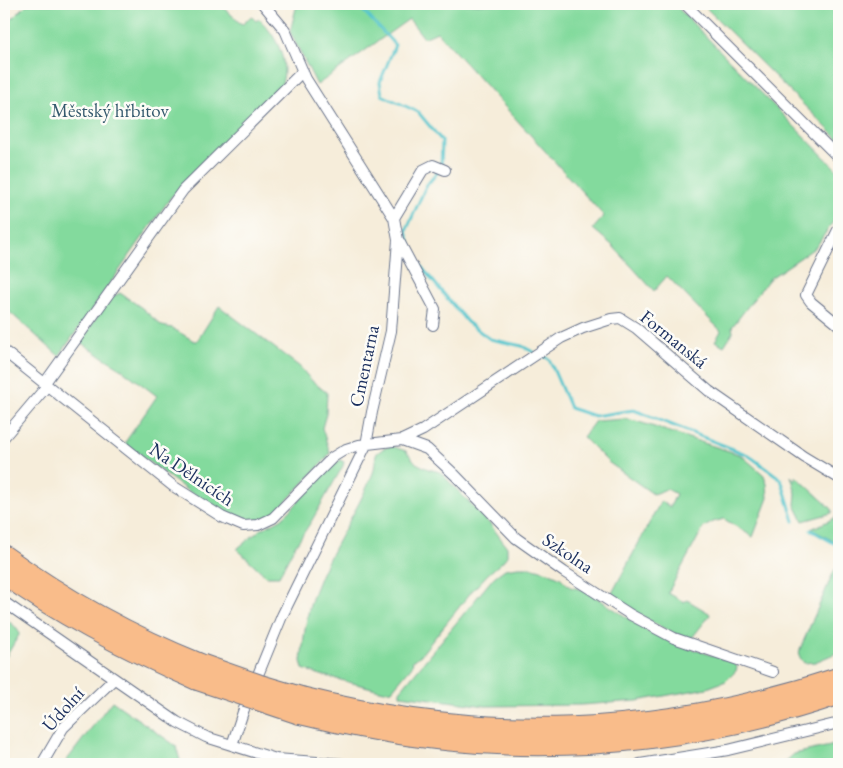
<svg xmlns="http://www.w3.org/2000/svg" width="843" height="768" font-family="'EB Garamond',serif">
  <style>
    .green { fill: #83da9d; stroke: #4f847e }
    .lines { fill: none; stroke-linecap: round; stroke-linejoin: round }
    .stream { stroke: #59c6ce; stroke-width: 3 }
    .street-casing { stroke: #687289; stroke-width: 12 }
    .highway-casing { stroke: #687289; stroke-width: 21 }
    .street { stroke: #fff; stroke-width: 10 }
    .highway { stroke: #f9bc8a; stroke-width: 19 }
    .highway-bridge-casing { stroke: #687289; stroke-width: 21; stroke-linecap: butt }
    .highway-bridge { stroke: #f9bc8a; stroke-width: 19 }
    .labels { text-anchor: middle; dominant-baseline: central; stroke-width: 5; stroke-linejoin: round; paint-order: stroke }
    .park-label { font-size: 19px; fill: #355a6e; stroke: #fdfcf7 }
    .street-label { font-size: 19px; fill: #1b2f5e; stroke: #fdfcf7 }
  </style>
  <rect width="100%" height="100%" fill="#fdfcf7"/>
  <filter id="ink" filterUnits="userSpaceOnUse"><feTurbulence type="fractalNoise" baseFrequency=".02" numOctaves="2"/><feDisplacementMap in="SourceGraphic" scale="10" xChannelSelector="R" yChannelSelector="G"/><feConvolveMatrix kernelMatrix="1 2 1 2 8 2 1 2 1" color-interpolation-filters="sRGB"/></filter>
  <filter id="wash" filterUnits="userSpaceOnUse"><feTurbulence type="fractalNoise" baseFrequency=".0096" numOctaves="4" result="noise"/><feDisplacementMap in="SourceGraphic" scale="20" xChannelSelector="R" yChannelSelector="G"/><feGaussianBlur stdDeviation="1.12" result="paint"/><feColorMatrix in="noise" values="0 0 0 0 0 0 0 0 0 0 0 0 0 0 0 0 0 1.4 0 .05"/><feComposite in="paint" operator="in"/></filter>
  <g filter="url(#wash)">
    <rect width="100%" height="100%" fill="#f6edda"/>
    <!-- green -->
    <path class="green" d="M27,4h193l20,19 3,1 8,-8 5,5 3,-2c20,19 34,50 18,75l-106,103 -112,159 -55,-49v-280z
      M297,4h377l165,168v41l-23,34 -47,32 -37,48 1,5 -9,14 -9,-5 6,-10 -54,-55 -13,15 -42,-46 -19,-16 11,-13 -167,-184 -13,6 -15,-19 -92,66 -27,-53z
      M702,4h137v136z
      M120,293l22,15 20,18 10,2 22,13h3l22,-35 81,61 11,13 16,13 -1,21 -4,14 8,25 -5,7 -50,53 -11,6 -16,1 -11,-2 -17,-7 -32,-20 -62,-46v-4l31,-45 -41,-31 -15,-9 -21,-14 30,-44z
      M625,419l11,2 105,34 23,20 3,9 1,14 -15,39 -29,-18 -11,3 -10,6 -35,65 16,9 3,-2 22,13 1,2 -19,24c-30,-8 -55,-27 -80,-44l50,-94 9,6 6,-13 -9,-5 -14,5 -45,-32 -25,-25 12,-16z
      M391,446l15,5 10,12 12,6 12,3 50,52 17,23v9l-5,6 -14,12 -16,17 -52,65 -7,4 -1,6 -20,24 -8,1 -63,-16 -18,-6 -2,-8c3,-24 5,-48 14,-71 15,-41 42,-77 58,-117 2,-6 2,-13 3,-19l8,-6z
      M340,460l4,2 -1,4 -32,56 -18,27 -14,27h-13l-28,-26v-2l22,-18 21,-11 9,-8 32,-37z
      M791,476l5,6 -1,-6 3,2 34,31v4l-29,8 -8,-16 1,-12z
      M839,516v28l-28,-15z
      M839,565v87l-24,10 -11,1 -5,-7 1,-7 34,-78z
      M518,567h12l18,5 13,6 9,9 15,3 64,42 20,9 66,22 2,4 -1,4 -10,10 -19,7 -70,13 -56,4 -95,1 -86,-11v-4l94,-114 11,-8z
      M4,618c6,5 15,9 15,17l-15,25z
      M112,701l64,45 5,18h-117z
      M839,744v20h-56l11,-10z"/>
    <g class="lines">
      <!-- stream -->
      <path class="stream" d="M357,4l38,41 -15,37 2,13 36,17 24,29 -1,27 -15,18 -20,45 8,27 53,64 23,17 32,7 13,7
        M541,355l8,4 21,49 24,8 40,-6 114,45 33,24 13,42
        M811,530l28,16"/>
    </g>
  </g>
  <g filter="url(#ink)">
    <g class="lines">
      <defs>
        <path id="street" d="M685,4l154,154
          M394,218l29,-48 10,-5 12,5
          M839,228l-33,67 5,7 28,23
          M399,241l36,68 -2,16
          M4,351l169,135 49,31 21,9 15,-1 15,-7 60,-61 13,-8 13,-4 43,-5 25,9 28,26 61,63 48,34 67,43 43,23 99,34
          M44,384l139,-194 120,-119
          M4,437l43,-51
          M402,440l21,-10 138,-92 22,-10 28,-9 9,-1 16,10 73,63 95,66 35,21
          M4,602l173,120 29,15 70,22 68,5
          M232,745l12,-36 38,-93 84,-171 6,-33 19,-81 7,-91 -4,-22 -88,-139 -21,-49 -22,-26
          M42,764l21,-36 51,-49
          M640,764l88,-14 111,-27"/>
        <path id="highway" d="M4,555c61,44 128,81 198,109
          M4,575c60,43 125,76 192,105
          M303,697c183,46 356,40 536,-20
          M298,714c50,12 101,22 152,27 131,14 265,-4 389,-46"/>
      </defs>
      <!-- street casing -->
      <use href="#street" class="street-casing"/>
      <!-- highway casing -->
      <use href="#highway" class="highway-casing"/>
      <!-- street -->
      <use href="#street" class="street"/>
      <!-- highway -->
      <use href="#highway" class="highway"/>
      <defs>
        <path id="highway-bridge" d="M202,664l57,20 44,13
          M196,680l102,34"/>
      </defs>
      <!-- highway-bridge casing -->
      <use href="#highway-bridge" class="highway-bridge-casing"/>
      <!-- highway-bridge -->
      <use href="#highway-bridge" class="highway-bridge"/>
    </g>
  </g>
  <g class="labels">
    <!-- park labels -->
    <g class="park-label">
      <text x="110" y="110">Městský hřbitov</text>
    </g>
    <!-- street labels -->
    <g class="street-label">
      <text transform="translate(674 339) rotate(39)">Formanská</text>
      <text transform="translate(364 366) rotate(-78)">Cmentarna</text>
      <text transform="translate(192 474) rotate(34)">Na Dělnicích</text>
      <text transform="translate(568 553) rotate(34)">Szkolna</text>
      <text transform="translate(63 709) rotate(-48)">Údolní</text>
    </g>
  </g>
  <!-- margin -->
  <rect width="843" height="768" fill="none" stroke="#fdfcf7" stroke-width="20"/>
</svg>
